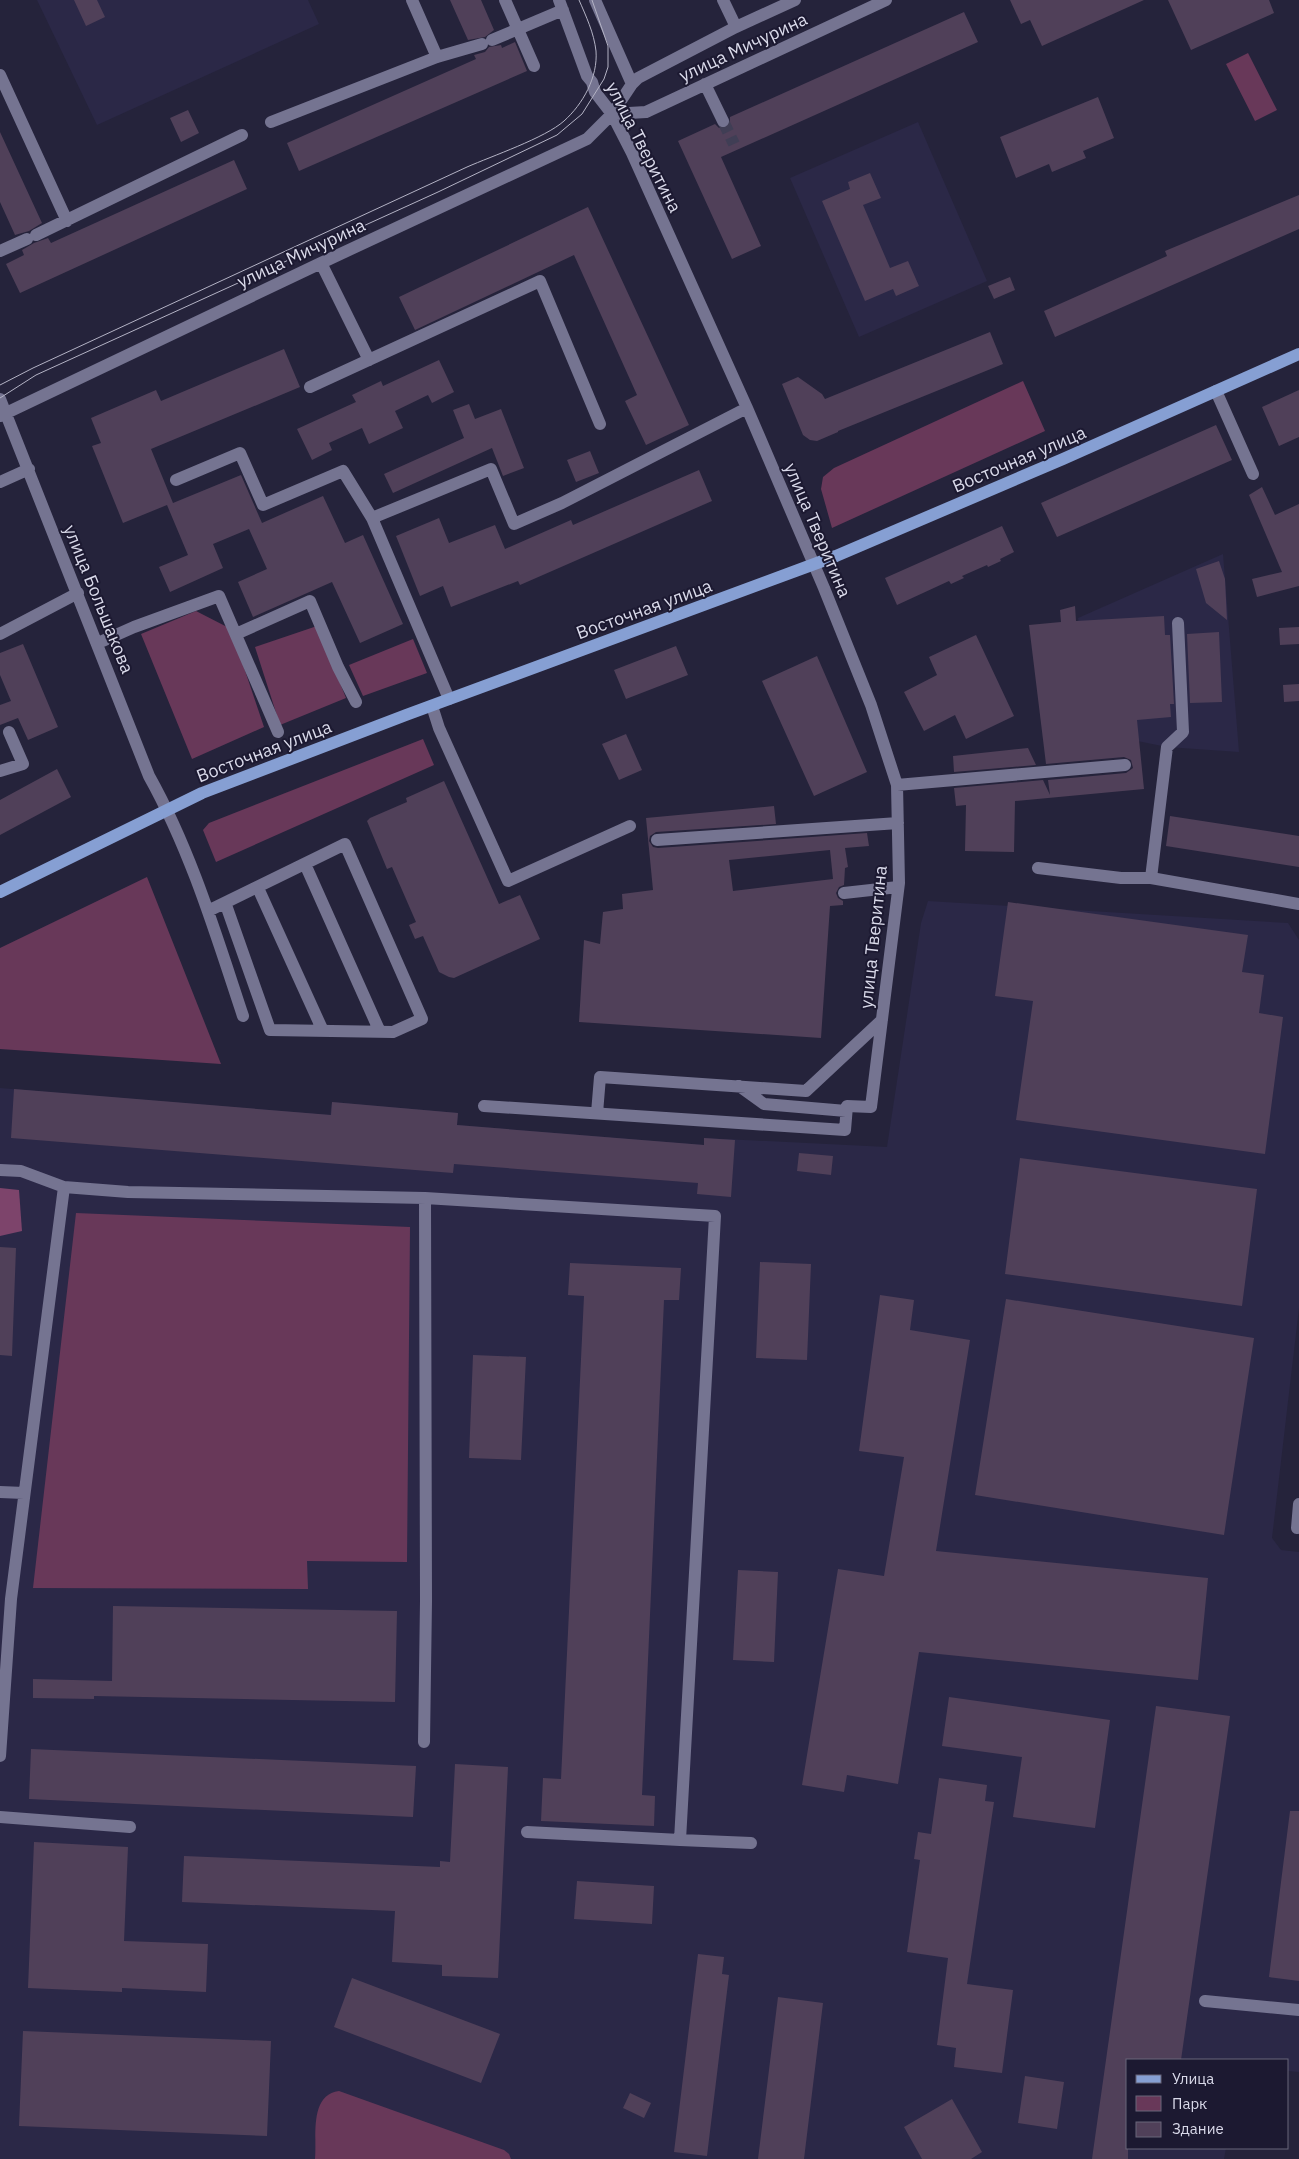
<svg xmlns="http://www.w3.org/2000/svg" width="1299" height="2159" font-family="'IBM Plex Sans',sans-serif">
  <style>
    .built { fill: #2b2847 }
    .green { fill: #683859 }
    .forest { fill: #7d446b }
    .building { fill: #504059; fill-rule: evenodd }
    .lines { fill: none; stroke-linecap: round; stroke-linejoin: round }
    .minor-tunnel { stroke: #403e55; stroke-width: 12; stroke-dasharray: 12 6; stroke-linecap: butt }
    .minor { stroke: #757491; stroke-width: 12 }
    .major { stroke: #869fd3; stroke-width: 12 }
    .tram { stroke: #b4b3c5; stroke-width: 1 }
    .labels { text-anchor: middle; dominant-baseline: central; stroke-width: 4; stroke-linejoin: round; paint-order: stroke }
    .street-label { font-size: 18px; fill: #dadaea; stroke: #1c1931 }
  </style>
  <rect width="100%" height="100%" fill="#25233b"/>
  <!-- built -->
  <path class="built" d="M37,0h271l11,24 -222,101z
    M918,122l69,159 -128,56 -69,-159z
    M1223,554l16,198 -72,-5 -79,-16 -10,-113z
    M928,901l360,22 11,17v368l-27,230 9,12 18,2v520l-11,-1v-11h-160v88h98l-2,11h-1224v-1071l330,27 2,-13 126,11 -1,12 247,20v-7l183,9 34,-224z"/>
  <!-- green -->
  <path class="green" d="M1248,53l29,57 -22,11 -29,-57z
    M1023,381l22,50 -213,97 -11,-39 2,-12 11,-9z
    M196,611l35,18 33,98 -72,32 -51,-125z
    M317,626l29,72 -66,27 -25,-78z
    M413,639l14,34 -64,23 -14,-31z
    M423,739l11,26 -218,97 -13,-32 6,-7z
    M147,877l74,187 -221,-15v-101z
    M76,1213l334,14 -3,335 -100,-1 1,28 -275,-1z
    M339,2091l165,59 5,4 2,5h-196c2,-23 -6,-64 24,-68z"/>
  <!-- forest -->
  <path class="forest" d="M0,1188l19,2 3,41 -22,5z"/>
  <!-- building -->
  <path class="building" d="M74,0h23l8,17 -19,9z
    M450,0h31l13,30 -9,7 -17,3z
    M1010,0h134l-102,46 -12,-26 -9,4z
    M1168,0h101l5,13 -83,37z
    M964,12l14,30 -257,115 40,89 -29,13 -54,-118 37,-17 4,4h7l4,-3v-8z
    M515,42l12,29 -228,100 -12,-28 189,-84 -2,-4 11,-3 4,-5 12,-2 1,3z
    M1098,97l16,41 -31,13 3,7 -34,14 -3,-8 -33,14 -16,-41z
    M188,110l11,23 -18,9 -11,-24z
    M0,132l42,91 -13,8 -14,4 -15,-33z
    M234,160l13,29 -227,104 -14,-29 18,-9 -2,-5 12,-7 14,-5 3,5z
    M870,173l11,25 -18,7 27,63 18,-7 11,25 -23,10 -3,-7 -28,12 -43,-100 28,-12 -2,-7z
    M1299,195v34l-244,108 -11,-26 123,-55 -2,-5z
    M588,207l101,218 -43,20 -21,-44 12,-6 -63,-140 -159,75 -16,-33z
    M1010,277l5,13 -21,9 -6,-13z
    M990,332l13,32 -165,67v1l-21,9 -7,-1 -7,-5 -21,-51 16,-7 24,17 3,5z
    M284,349l16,38 -149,62 22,54 68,-28 21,48 61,-27 22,47 18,-8 40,89 -43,19 -28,-61 -79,35 -15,-35 29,-13 -18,-40 -36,15 10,24 -53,24 -11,-25 29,-12 -21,-50 -44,18 -31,-77 9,-3 -10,-25 65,-28 5,11z
    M439,360l15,32 -22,11 -4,-8 -33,16 8,17 -34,16 -7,-16 -33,15 3,7 -20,10 -15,-31 59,-27 -4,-7 29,-14 2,5z
    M1299,390v47l-20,9 -17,-39z
    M469,404l6,15 26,-10 23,59 -21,8 -11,-28 -99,45 -9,-19 80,-36 -11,-28z
    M1216,425l16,35 -175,77 -16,-34z
    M590,451l9,22 -23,9 -9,-22z
    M699,470l13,31 -192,84 -2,-4 -67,26 -8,-21 -23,10 -24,-60 43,-18 10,25 46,-18 10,24 66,-29 2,5z
    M1262,487l13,28 24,-11v82l-42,11 -5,-18 30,-7 -33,-77z
    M1002,526l12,26 -14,7 1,2 -13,6 -1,-2 -25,11 2,2 -13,6 -2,-3 -52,24 -12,-27z
    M1219,561l6,18 2,41 -21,-17 -10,-34z
    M1075,606l1,15 88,-5 1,19h5l4,69h-4l1,13 -34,3 7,69 -129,12 -1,51 -49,-1 1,-46 -10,1 -2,-18 89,-8 7,15 -2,-15 78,-7 7,-5 -2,-8 -7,-3 -78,7 -17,-139 32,-3 -1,-12z
    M1299,627v17l-19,1 -1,-17z
    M1219,632l3,70 -32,1 -3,-69z
    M976,635l38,81 -48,23 -11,-24 -31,16 -20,-39 33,-17 -8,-18z
    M23,644l35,83 -30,13 -10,-22 -18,7v-20l11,-4 -11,-26v-22z
    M676,646l12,29 -62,24 -12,-29z
    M817,656l50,116 -53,24 -52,-115z
    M1299,684v17l-15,1 -1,-17z
    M626,734l16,36 -23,10 -17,-36z
    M1028,748l8,17 -82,7 -1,-16z
    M57,769l14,28 -71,38v-35z
    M444,781l55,123 21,-9 20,44 -86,39 -5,-1 -10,-5 -16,-36 -8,3 -6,-14 7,-3 -24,-55 -5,2 -20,-48 3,-3 37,-16 -1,-4z
    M774,806l2,18 -120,8 -6,4 -1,5 4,6 5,1 209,-15 2,13 -24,2 3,19 -3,1 -1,17 -5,2 -3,6 2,5 5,3v4l-13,1 -9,132 -242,-16 5,-82 16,4 3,-32 20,-3 -1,-15 31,-4 -7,-72zM830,850l3,29 -100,12 -4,-31z
    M1170,816l129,20v31l-133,-21z
    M1008,902l240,33 -6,37 22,3 -5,38 24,4 -18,137 -249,-34 17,-119 -38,-5z
    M14,1089l317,26 1,-13 126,11 -1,12 247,20v-7l31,2 -4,57 -34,-3 1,-11 -244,-19 -1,9 -442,-35z
    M799,1153l34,3 -2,19 -34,-4z
    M1020,1158l237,31 -15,117 -237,-32z
    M0,1247l16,1 -4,108 -12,-1z
    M760,1262l51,2 -4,96 -51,-2z
    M570,1263l111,5 -2,32h-15l-22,495 13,1 -1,30 -113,-5 2,-43 18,1 23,-483 -16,-1z
    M880,1295l34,5 -4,30 60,10 -34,211 272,27 -10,102 -279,-28 -21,132 -51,-9 -3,17 -42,-7 36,-216 46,7 20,-119 -45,-6z
    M1006,1299l248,39 -30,197 -249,-40z
    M473,1355l53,2 -5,103 -52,-2z
    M738,1570l40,2 -4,90 -41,-2z
    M113,1606l284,5 -2,91 -301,-6v3l-61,-1v-19l79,2z
    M949,1697l161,23 -15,108 -82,-11 9,-60 -80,-11z
    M1156,1706l74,10 -49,344h-53v99h-36z
    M31,1749l385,17 -3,51 -384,-18z
    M455,1764l53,3 -10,211 -56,-2v-11l-50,-3 3,-51 -213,-9 2,-46 256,11v-6l10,1z
    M939,1778l48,7 -2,16 9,1 -27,182 46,6 -11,83 -48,-6 2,-19 -19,-3 11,-87 -41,-6 13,-92 -6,-1 4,-27 13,2z
    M1290,1811h9v170l-30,-4z
    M34,1842l94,5 -4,94 84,3 -2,48 -84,-4v4l-94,-4z
    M577,1881l77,5 -2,38 -78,-5z
    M698,1954l26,3 -2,17 7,1 -22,181 -33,-4z
    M352,1978l148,56 -19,49 -147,-56z
    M778,1997l45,6 -19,156h-46z
    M23,2031l248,10 -4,95 -248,-10z
    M1025,2076l39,6 -7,47 -39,-6z
    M630,2093l21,10 -7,15 -21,-10z
    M952,2099l30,53 -11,7h-49l-18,-32z"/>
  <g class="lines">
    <!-- minor-tunnel -->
    <path class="minor-tunnel" d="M723,121l11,23"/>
    <!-- minor -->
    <path class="minor" d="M412,0l25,57
      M505,0l29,66
      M595,0l37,84
      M723,0l13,27
      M492,40l71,-30
      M0,75l67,146
      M705,84l18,37
      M612,114l34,-2 240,-112
      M271,122l166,-65 45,-13
      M36,235l206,-100
      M0,251l27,-12
      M321,263l48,97
      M310,387l230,-106 60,143
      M1216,391l37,83
      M0,399l149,377c42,75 67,159 94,240
      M0,416l321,-153 266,-124 25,-25 20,-30 6,-6 98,-51 59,-27
      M176,480l64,-27 23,52 80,-34 29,47 77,181
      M0,482l29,-13
      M372,518l119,-49 23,55 48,-21 185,-95
      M0,634l78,-41
      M236,634l74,-33 28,66 18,35
      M98,643l36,-16 85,-31 59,136
      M432,706l7,22 69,153 122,-55
      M0,771l23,-7 -14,-32
      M897,785l228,-20
      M657,840l241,-17
      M305,864l75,168
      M1038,868l83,10h30l148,26
      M1151,878l16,-131 16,-15 -5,-109
      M258,888l65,143
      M844,893l54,-6
      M208,911l137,-67 77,175 -29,13 -123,-2 -44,-125
      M739,1086l25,18 82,7
      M484,1106l361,24 2,-24 24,1 28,-224 -2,-98 -26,-80 -47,-117 -77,-180 -115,-255 -20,-39 -17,-22 -3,-10 -5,-6 -28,-76
      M597,1113l3,-36 206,14 76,-71
      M0,1170l21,1 43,16 64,5 297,6 290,18 -35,624 71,3
      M0,1492l24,1
      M1297,1528l2,-24
      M424,1742l2,-141 -1,-403
      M0,1756l11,-157 53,-412
      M0,1817l130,10
      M527,1832l153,8
      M1205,2001l94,9"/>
    <!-- major -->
    <path class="major" d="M0,892l202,-99 204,-78 430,-159 227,-97 236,-105"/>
    <!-- tram -->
    <path class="tram" d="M0,385l33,-17 434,-201c25,-11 78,-29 97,-46 19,-17 34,-44 32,-70 -2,-18 -10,-35 -17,-51
      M0,398l36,-23 402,-183 119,-57 25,-21 22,-35 4,-12v-21l-16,-46"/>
  </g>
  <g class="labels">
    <!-- street labels -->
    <g class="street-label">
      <text transform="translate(743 47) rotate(-25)">улица Мичурина</text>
      <text transform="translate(644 147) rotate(63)">улица Тверитина</text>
      <text transform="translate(301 253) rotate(-25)">улица Мичурина</text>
      <text transform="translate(1019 459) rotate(-23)">Восточная улица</text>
      <text transform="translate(818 530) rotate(67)">улица Тверитина</text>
      <text transform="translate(99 599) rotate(68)">улица Большакова</text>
      <text transform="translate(644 609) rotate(-20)">Восточная улица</text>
      <text transform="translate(264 751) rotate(-21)">Восточная улица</text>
      <text transform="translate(873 937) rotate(-84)">улица Тверитина</text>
    </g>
  </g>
  <!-- legend -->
  <rect x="1126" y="2059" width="162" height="90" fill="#1c1931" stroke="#68667b"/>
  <rect x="1136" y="2075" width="25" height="8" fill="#869fd3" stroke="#68667b"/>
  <text x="1172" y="2084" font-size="15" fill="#dadaea">Улица</text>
  <rect x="1136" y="2096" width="25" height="15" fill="#683859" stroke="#68667b"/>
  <text x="1172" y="2109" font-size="15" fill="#dadaea">Парк</text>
  <rect x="1136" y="2122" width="25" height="15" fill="#504059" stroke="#68667b"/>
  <text x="1172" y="2134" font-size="15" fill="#dadaea">Здание</text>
</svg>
